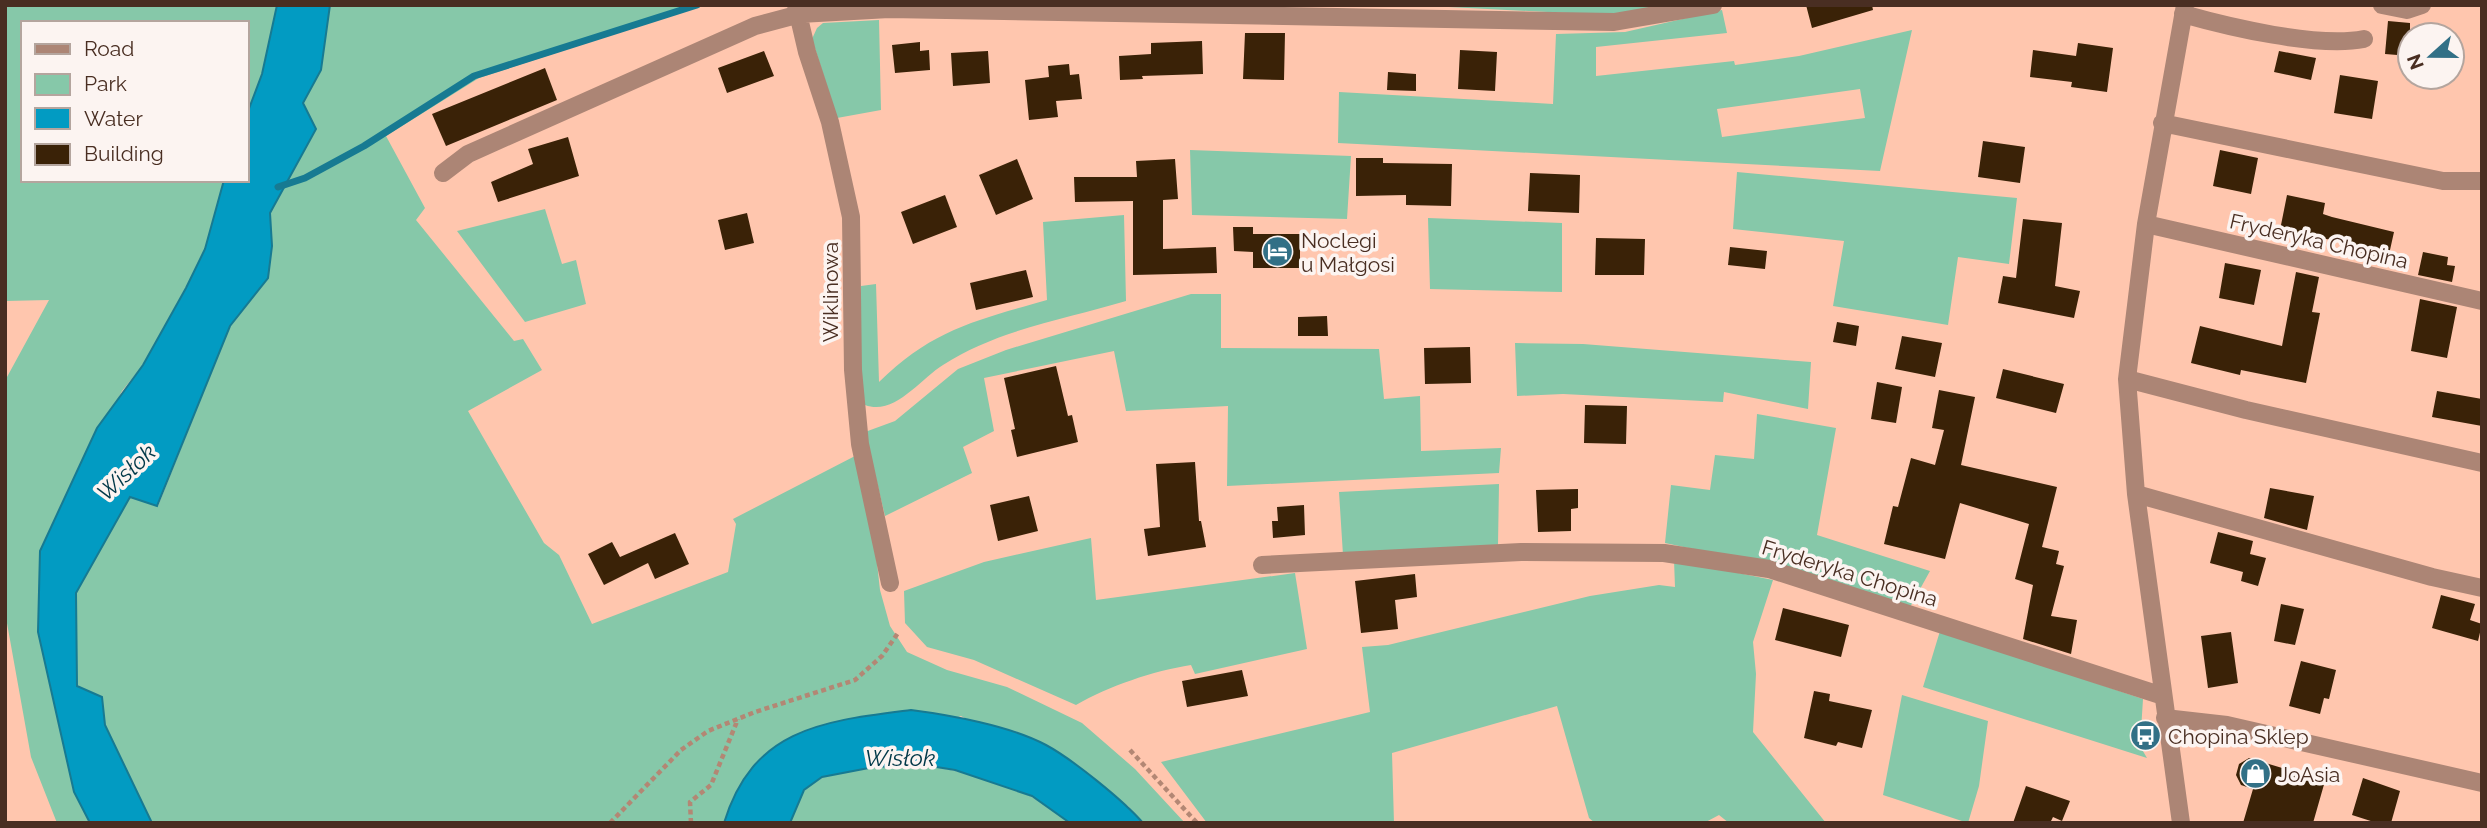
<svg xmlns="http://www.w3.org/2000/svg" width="2487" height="828" font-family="Raleway,sans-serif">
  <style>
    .green { fill: #86c8a9; fill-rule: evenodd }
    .water { fill: #029bc2; stroke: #177a92; stroke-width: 2 }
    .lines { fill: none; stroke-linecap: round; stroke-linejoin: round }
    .stream { stroke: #177a92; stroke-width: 7 }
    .building { fill: #3a2207 }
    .path { stroke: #b38774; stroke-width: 4.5; stroke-dasharray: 5 3.5; stroke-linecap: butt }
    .minor { stroke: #ac8575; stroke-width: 18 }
    .labels { text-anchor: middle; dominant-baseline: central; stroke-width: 7; stroke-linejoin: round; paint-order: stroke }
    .poi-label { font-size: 21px; fill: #492e22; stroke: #fcf4f1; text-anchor: start }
    .street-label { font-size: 21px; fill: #492e22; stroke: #fcf4f1 }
    .water-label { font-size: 23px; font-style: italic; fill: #003848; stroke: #fcf4f1 }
  </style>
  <rect width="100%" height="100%" fill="#ffc6ae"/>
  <!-- green -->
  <path class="green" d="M5,5h272l-15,69 -15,40v-91h-224v157h201l-19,69 -19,39 -43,77 -21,26 -82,160 -2,81 36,160 16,31h-33l-26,-66 -26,-145 2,-235 42,-77 -44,1z
    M330,5h373l-224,73 -93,58 39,72 -9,12 98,121 9,-2 19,31 -74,41 76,132 15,12 33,69 136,-52 8,-48 -3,-5 122,-63 20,89 5,45 10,36 17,26 40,18 60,17 75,36 53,46 50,54h-42l-15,-17 -167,-90 -233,94 -4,13h-572l-47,-98 -3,-28 -25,-11 -1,-93 54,-96 28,9 72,-180 38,-48 4,-32 -2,-33 46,-84 -13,-26 18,-34z
    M1410,5h258l-24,7 -58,2z
    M1722,10l5,23 -131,14v29l138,-15 1,4 64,-9 113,-26 -32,141 -542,-28 1,-51 214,12 3,-70 69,-2zM1860,89l5,29 -143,19 -5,-28z
    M879,20l2,90 -44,8 -25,-79 5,-11 6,-5z
    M1190,150l161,6 -4,63 -155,-4z
    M1737,172l280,26 -8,66 -51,-7 -10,68 -115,-19 11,-65 -111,-12z
    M545,209l17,55 14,-4 10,44 -61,18 -68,-91z
    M1124,215l2,86c-60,18 -130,29 -183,64 -23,14 -48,51 -78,40l-7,-52 3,-67 15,-2 3,98c54,-53 98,-62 168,-82l-4,-78z
    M1428,218l134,5v69l-132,-3z
    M1191,294h30v54l158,1 5,50 36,-3 1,55 80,-3 -2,25 -272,13 1,-80 -102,5 -12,-60 -130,27 10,53 -31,16 9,26 -87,43 -20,-84 30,-11 63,-52 48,-19z
    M1515,343l68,1 228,18 -3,47 -84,-17 -1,10 -160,-8 -46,2z
    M1757,414l79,14 -19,107 113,36 -21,38 -99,-35 -145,-31 6,-58 39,5 5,-35 39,4z
    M1499,484l-1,61 -155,10 -4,-63z
    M1091,538l5,62 199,-27 12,76 -112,25 -4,-9c-38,6 -82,21 -115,40l-102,-45 -47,-13 -22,-24 -1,-32 80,-29z
    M1674,560l99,20 -20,62 3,32 -3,58 73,91h-97l-10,-8 -15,8h-109l-6,-5 -32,-112 -165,47 2,70h-187l-46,-61 209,-50 -8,-65 26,-2 202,-49 69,-11 16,2z
    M1940,631l203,68 -3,47 7,12 -224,-71z
    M1902,695l86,26 -9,65 -11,37 -85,-28z
    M924,765c49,8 108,23 146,58h-280c3,-11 9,-27 17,-35 28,-26 81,-22 117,-23z"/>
  <!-- water -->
  <path class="water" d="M277,5h53l-9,65 -18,33 13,26 -46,84 2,33 -4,32 -38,48 -73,180 -27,-9 -54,96 1,93 25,11 3,28 47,98h-62l-16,-31 -36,-160 2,-81 57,-123 46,-63 43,-77 19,-39 19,-69h23v-66l15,-40z
    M911,710c39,5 100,16 135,35 26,14 77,55 97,78h-73l-38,-27 -77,-26 -31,-5 -50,2 -52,10 -18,13 -14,33h-66c29,-96 101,-102 187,-113z"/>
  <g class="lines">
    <!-- stream -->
    <path class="stream" d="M278,187l27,-9 59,-32 110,-70 223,-71"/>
  </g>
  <!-- building -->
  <path class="building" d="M1806,5h66l1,5 -61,18z
    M2388,21l22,2v33l-25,-2z
    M1245,33h40l-1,47 -41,-1z
    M1202,41l1,33 -61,2 1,3 -23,1 -1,-24 32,-2v-11z
    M920,42v9l9,-1 1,20 -35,3 -3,-28z
    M2078,43l35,5 -6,44 -36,-5 1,-5 -42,-5 3,-27 43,6z
    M1460,50l37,2 -2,39 -37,-2z
    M764,51l10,25 -47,17 -9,-25z
    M988,51l2,32 -37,3 -2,-33z
    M2279,51l37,7 -5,22 -37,-8z
    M1069,64l1,11 9,-1 3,25 -26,2 2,16 -29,3 -4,-40 24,-3 -1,-11z
    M545,68l12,32 -111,46 -14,-32z
    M1388,72l28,2v17l-29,-1z
    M2340,75l38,6 -6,38 -38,-6z
    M568,137l11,39 -81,26 -7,-20 42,-18 -5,-15z
    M1983,141l42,6 -5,36 -42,-6z
    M2220,150l38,8 -7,36 -38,-8z
    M1356,158h27v5l69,1 -1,42 -45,-1v-10l-50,1z
    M1017,159l16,40 -37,16 -17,-40z
    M1175,159l3,40 -15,1v49l53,-2 1,26 -84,2v-74l-58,1 -1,-25h63l-1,-16z
    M1530,173l50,2 -1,38 -51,-2z
    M945,195l12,32 -44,17 -12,-32z
    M2287,195l38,8 -2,11 9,3 62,15 -6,27 -47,-11 1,-6 -62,-12z
    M747,213l7,30 -29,7 -7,-30z
    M2023,219l39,4 -7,63 25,5 -6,27 -76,-15 5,-27 13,2z
    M1233,227h20v7h47v34h-47v-16l-19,-1z
    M1596,238l49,1 -1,36h-49z
    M1730,247l37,4 -2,18 -37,-4z
    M2423,252l25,5 -1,8 8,1 -3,16 -34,-7z
    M2225,263l36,7 -7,35 -35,-7z
    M1026,270l7,27 -57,13 -6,-27z
    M2296,272l23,5 -7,35 8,1 -14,70 -65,-13 -1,5 -49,-12 9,-37 82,20z
    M2420,299l37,8 -10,51 -36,-7z
    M1327,316l1,20h-30v-19z
    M1837,322l22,4 -3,20 -23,-4z
    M1902,336l40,7 -7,34 -40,-8z
    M1470,347l1,36 -46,1 -1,-36z
    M1056,366l12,50 4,-1 6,27 -61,15 -6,-27 4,-1 -11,-51z
    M2003,369l61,15 -8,29 -60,-15z
    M1877,382l25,5 -6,36 -25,-4z
    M1939,390l36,7 -14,68 96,22 -15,60 17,4 -3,13 8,2 -13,50 26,4 -6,34 -48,-15 10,-54 -18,-6 14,-55 -69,-21 -15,56 -61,-15 9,-38 5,1 13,-49 24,7 9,-35 -12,-2z
    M2437,391l45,8v27l-50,-9z
    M1585,405l42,1 -1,38 -42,-1z
    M1195,462l4,59h2l5,26 -58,9 -4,-27 16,-2 -4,-63z
    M2270,488l44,8 -7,34 -43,-12z
    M1578,489v19l-7,1v22l-33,1 -2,-42z
    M1029,496l9,35 -40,10 -8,-36z
    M1304,505l1,30 -32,3 -1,-17h6l-1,-14z
    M2218,532l35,9 -3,13 16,4 -8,28 -17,-5 2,-9 -33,-9z
    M675,533l14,31 -34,15 -7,-16 -44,22 -16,-31 24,-12 8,15z
    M1415,574l2,23 -22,3 3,29 -37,4 -6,-52z
    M2441,595l34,9 -5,16 12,4 -4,17 -46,-13z
    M2281,604l23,5 -9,36 -21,-4z
    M1783,608l66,17 -8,32 -66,-17z
    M2231,632l7,51 -30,5 -7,-52z
    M2301,661l35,9 -7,29 -5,-1 -4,16 -31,-8z
    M1242,670l6,26 -61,11 -5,-26z
    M1814,691l16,3 -1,7 43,9 -10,38 -24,-6 -2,4 -32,-8z
    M2249,758l76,23 -12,42h-70l10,-34 -12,-4 -5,-10 3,-11z
    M2363,778l37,13 -9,32h-14l-25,-8z
    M2026,786l44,15 -8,20 -9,-4 -3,6h-37z"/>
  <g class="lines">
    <!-- path -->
    <path class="path" d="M1130,750l67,73
      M610,823l71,-73 27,-19 47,-19 100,-32 27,-24 16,-23
      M691,823l-1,-21 21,-17 27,-66"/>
    <!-- minor -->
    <path class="minor" d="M796,5l11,47 23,70 21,95 2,153 7,74 30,139
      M2382,5l25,5 15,-5
      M2183,14c46,13 134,34 181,25
      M2162,123l281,58h39
      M443,173l25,-19 287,-128 45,-12 89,-5 725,13 99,-17
      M2146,224l336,77
      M2127,379l119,31 236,53
      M2136,494l296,83 50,11
      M1262,565l259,-13 143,1 105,16 394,127
      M2165,718l62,7 255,58
      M2181,823l-45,-329 -9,-115 19,-155 39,-219"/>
  </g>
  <!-- icons -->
  <defs>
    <symbol id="hotel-disc" viewBox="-11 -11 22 22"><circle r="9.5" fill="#327086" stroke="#fcf4f1"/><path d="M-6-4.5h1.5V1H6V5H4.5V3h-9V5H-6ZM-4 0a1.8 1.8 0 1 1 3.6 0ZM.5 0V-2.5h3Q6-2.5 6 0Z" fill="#fff"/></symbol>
    <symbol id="bus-disc" viewBox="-11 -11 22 22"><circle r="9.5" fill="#327086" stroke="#fcf4f1"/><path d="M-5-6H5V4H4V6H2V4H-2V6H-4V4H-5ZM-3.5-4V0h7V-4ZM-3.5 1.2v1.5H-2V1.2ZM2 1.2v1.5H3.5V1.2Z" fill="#fff"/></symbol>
    <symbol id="shop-disc" viewBox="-11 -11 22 22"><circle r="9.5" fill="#327086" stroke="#fcf4f1"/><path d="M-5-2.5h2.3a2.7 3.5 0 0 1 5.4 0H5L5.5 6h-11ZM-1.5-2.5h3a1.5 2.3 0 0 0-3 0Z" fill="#fff"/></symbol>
  </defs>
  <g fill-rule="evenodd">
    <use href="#hotel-disc" x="1260" y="234" width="35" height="35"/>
    <use href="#bus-disc" x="2128" y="718" width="35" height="35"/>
    <use href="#shop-disc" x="2238" y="756" width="35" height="35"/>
  </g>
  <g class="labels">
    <!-- poi labels -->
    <g class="poi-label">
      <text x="1301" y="240">Noclegi<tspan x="1301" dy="24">u Małgosi</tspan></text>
      <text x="2168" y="736">Chopina Sklep</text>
      <text x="2278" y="774">JoAsia</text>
    </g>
    <!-- street labels -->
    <g class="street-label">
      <text transform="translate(2319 241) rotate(13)">Fryderyka Chopina</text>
      <text transform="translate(830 292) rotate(-90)">Wiklinowa</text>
      <text transform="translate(1850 573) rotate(17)">Fryderyka Chopina</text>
    </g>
    <!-- water labels -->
    <g class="water-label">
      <text transform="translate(126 472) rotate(-43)">Wisłok</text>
      <text x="900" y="757">Wisłok</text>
    </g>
  </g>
  <!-- border -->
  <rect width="2487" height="828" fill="none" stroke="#492e22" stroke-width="14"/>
  <!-- legend -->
  <rect x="21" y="21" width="228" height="161" fill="#fcf4f1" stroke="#b4a59e" stroke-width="2"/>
  <rect x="35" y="44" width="35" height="10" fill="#ac8575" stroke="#b4a59e" stroke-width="2"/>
  <text x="84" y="56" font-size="21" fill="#492e22">Road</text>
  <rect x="35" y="74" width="35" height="21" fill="#86c8a9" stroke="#b4a59e" stroke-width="2"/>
  <text x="84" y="91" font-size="21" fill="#492e22">Park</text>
  <rect x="35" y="108" width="35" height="21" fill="#029bc2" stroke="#b4a59e" stroke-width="2"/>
  <text x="84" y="126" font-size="21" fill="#492e22">Water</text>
  <rect x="35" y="144" width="35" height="21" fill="#3a2207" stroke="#b4a59e" stroke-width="2"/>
  <text x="84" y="161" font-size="21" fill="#492e22">Building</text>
  <!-- north arrow -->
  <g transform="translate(2431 56) rotate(249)"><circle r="33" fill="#fcf4f1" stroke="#b4a59e" stroke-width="2"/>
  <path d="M0-5L12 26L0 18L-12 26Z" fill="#327086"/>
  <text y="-10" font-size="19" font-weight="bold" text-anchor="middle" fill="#492e22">N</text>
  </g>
</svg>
